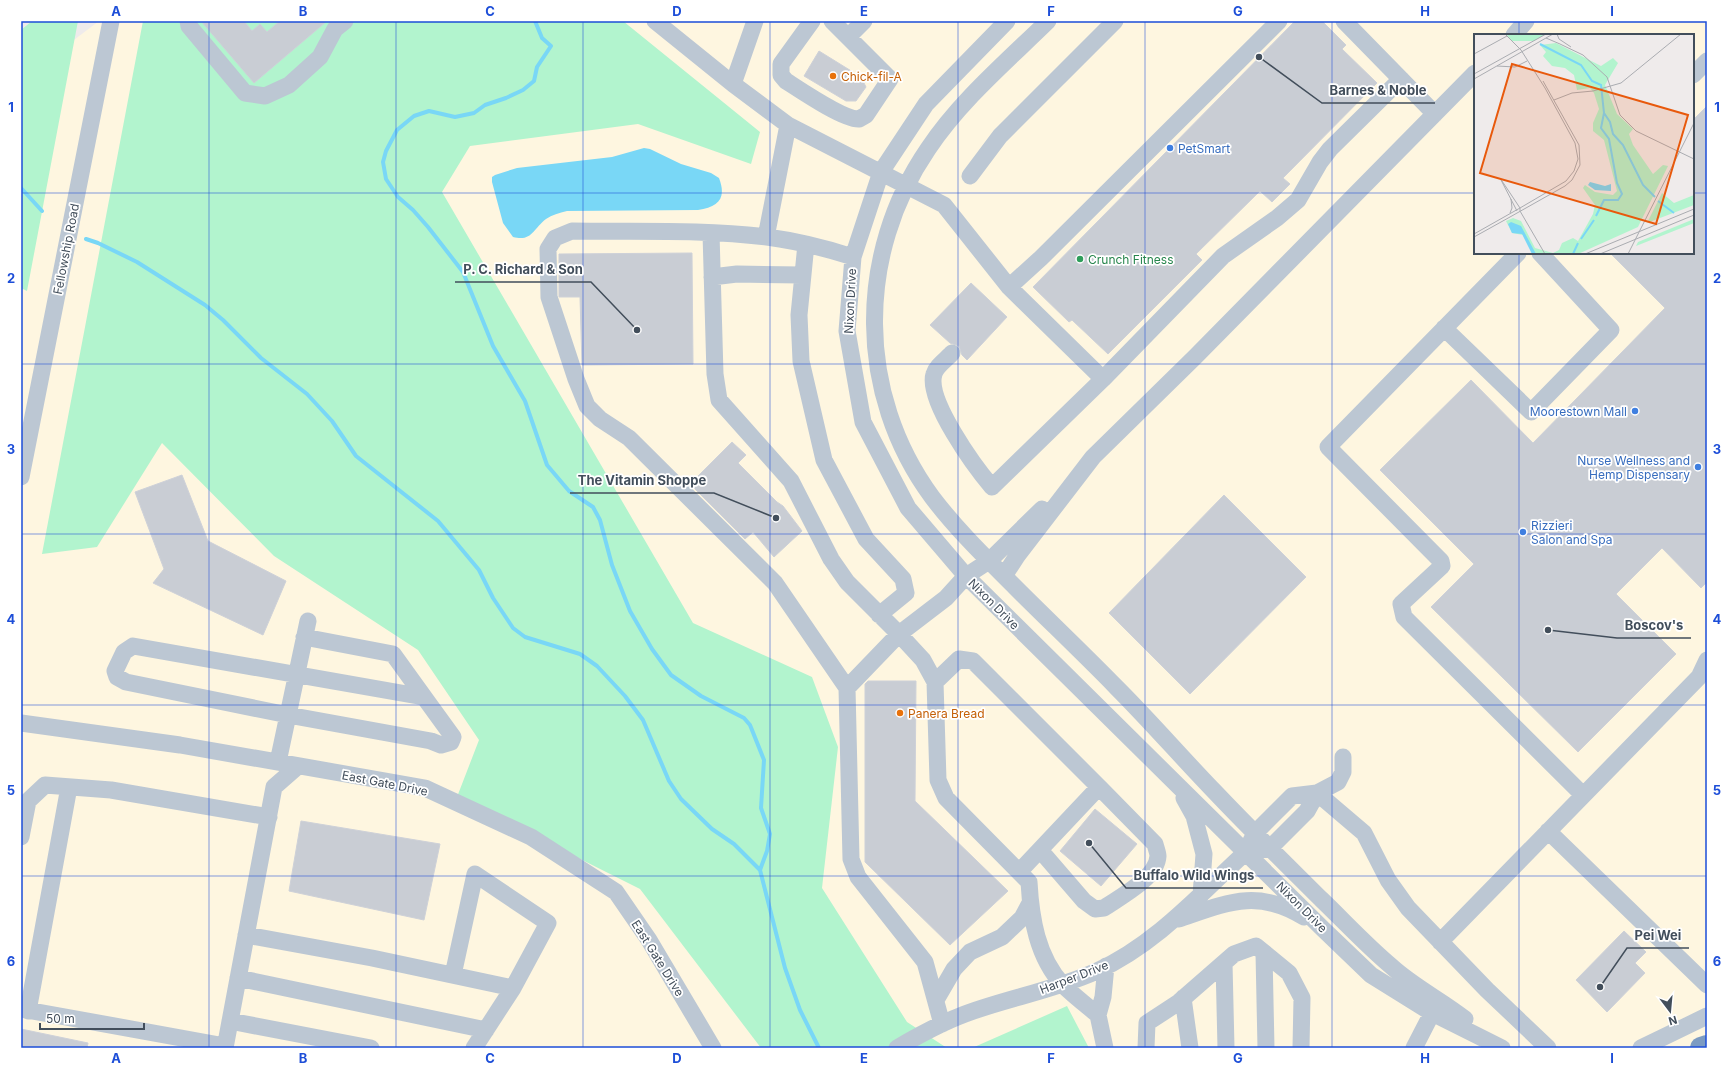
<svg xmlns="http://www.w3.org/2000/svg" width="1728" height="1069" font-family="Inter,sans-serif">
  <style>
    .commercial { fill: #fef6e0; fill-rule: evenodd }
    .green { fill: #b2f4ce }
    .water { fill: #79d7f6 }
    .lines { fill: none; stroke-linecap: round; stroke-linejoin: round }
    .stream { stroke: #79d7f6; stroke-width: 4 }
    .building { fill: #c9cdd4; stroke: #ced1d8 }
    .minor { stroke: #bcc7d3; stroke-width: 17 }
    .highway { stroke: #7c9bc2; stroke-width: 22 }
    .grid { fill: none; stroke: #1d4ed8; stroke-width: 1; stroke-opacity: 0.55 }
    .food-dot { fill: #e8710a; stroke: #fff; stroke-width: 1.5 }
    .shop-dot { fill: #3f7fe0; stroke: #fff; stroke-width: 1.5 }
    .leisure-dot { fill: #2e9e5b; stroke: #fff; stroke-width: 1.5 }
    .labels { text-anchor: middle; dominant-baseline: central; stroke-width: 3.5; stroke-linejoin: round; paint-order: stroke }
    .food-label { font-size: 12px; fill: #c56008; stroke: #fff; text-anchor: start }
    .shop-label { font-size: 12px; fill: #366cbe; stroke: #fff; text-anchor: start }
    .street-label { font-size: 12px; fill: #424e5b; stroke: #fff }
    .leisure-label { font-size: 12px; fill: #27864d; stroke: #fff; text-anchor: start }
    .inset-river { fill: none; stroke: #79d7f6; stroke-width: 2 }
    .inset-road { fill: none; stroke: #aaacb1; stroke-width: 1 }
    .view { fill: #e8590c; fill-opacity: 0.15; stroke: #e8590c; stroke-width: 2 }
    .inset-edge { fill: none; stroke: #424e5b; stroke-width: 2 }
    .leader { fill: none; stroke: #424e5b; stroke-width: 1.5 }
    .callout-dot { fill: #424e5b; stroke: #fff; stroke-width: 1.5 }
    .callout-label { font-size: 13px; text-anchor: middle; font-weight: bold; fill: #424e5b; stroke: #fff; stroke-width: 3.5; stroke-linejoin: round; paint-order: stroke }
    .neatline { fill: none; stroke: #1d4ed8; stroke-width: 1.5 }
    .grid-label { font-size: 13px; text-anchor: middle; font-weight: bold; fill: #1d4ed8 }
  </style>
  <rect width="100%" height="100%" fill="#efebeb"/>
  <!-- commercial -->
  <path class="commercial" d="M99,21h1608v1027h-1686v-968zM1475,35h218v218h-218z"/>
  <!-- green -->
  <path class="green" d="M32,21h46l-51,270 -6,-3v-258z
    M143,21h480l137,111 -9,32 -113,-40 -168,22 -28,46 251,431 119,54 26,70 -16,141 85,134 40,26h-186l-121,-159 -183,-92 22,-57 -61,-90 -144,-94 -112,-113 -65,104 -55,7z
    M1067,1006l22,42h-117z"/>
  <!-- water -->
  <path class="water" d="M644,148l6,1 31,15 30,9 8,5c8,21 -1,29 -21,32l-131,1c-8,2 -15,4 -21,8 -13,10 -14,23 -33,18l-10,-14 -11,-41v-5l3,-2 22,-7 95,-11z"/>
  <g class="lines">
    <!-- stream -->
    <path class="stream" d="M535,21l7,17 9,8 -14,21 -3,14 -11,9 -17,8 -21,7 -11,8 -19,4 -26,-6 -15,5 -17,14 -11,21 -3,11 3,17 12,18 15,13 15,17 35,45 30,74 32,55 22,64 22,26 24,16 7,13 12,45 18,46 22,38 19,26 30,21 43,22 6,7 14,35 -3,48 9,26 -3,17 -7,19
      M21,188l21,23
      M86,239l12,4 39,19 68,43 18,15 38,38 46,36 25,27 24,35 82,65 41,49 14,28 20,30 12,9 55,17 17,12 28,30 18,24 26,61 12,18 31,30 22,15 26,26 25,98 15,42 19,38"/>
  </g>
  <!-- building -->
  <path class="building" d="M201,21h43l8,10 8,-7 7,8 13,-11h47l-73,62z
    M1295,21h27l24,24 -4,4 35,34 -94,95 7,6 -18,18 -12,-11 -64,63 6,6 -94,94 -36,-34 -3,2 -36,-35z
    M819,51l42,26 5,10 -10,14h-10l-42,-25z
    M1707,106v476l-6,6 -39,-40 -46,46 60,60 -98,98 -147,-145 43,-43 -94,-94 91,-90 62,63 132,-135 -55,-55h83v-133z
    M692,253l1,111 -111,1 -2,-68h-21v-43z
    M971,283l36,34 -40,43 -5,-5 -3,-9 -9,-3 -20,-18z
    M732,442l14,13 -8,8 39,39 6,4 19,25 -28,26 -21,-25 -8,7 -55,-55z
    M182,475l26,66 78,40 -23,54 -110,-52 11,-14 -29,-77z
    M1224,495l82,82 -116,117 -81,-81z
    M868,681h48l-1,120 93,90 -58,54 -85,-83v-178z
    M1095,809l42,35 -36,42 -41,-35z
    M301,821l139,23 -16,76 -135,-29z
    M1624,931l22,21 -11,11 10,10 -38,39 -31,-32z
    M21,1029l67,14 -1,5h-66z"/>
  <g class="lines">
    <!-- minor -->
    <path class="minor" d="M188,21l1,5 56,67 20,3 24,-11 31,-28 15,-28 10,-8
      M655,21l78,63 55,41 156,80 65,82 94,92 120,-123 54,-38 21,-18 22,-38 10,-13 71,-70
      M812,21l-31,43v11l5,6c14,9 58,39 73,38l7,-4 24,-36 -42,-42
      M832,21l16,16 16,-16
      M1007,21l-81,83 -45,68 -28,85 -6,74 16,91 45,86 58,68 357,353 48,46 61,38 70,35
      M1048,21c-42,41 -88,80 -120,128 -72,105 -72,245 4,348 25,33 54,61 83,90 34,34 69,67 102,101 34,34 65,70 98,104 35,37 70,71 106,107 23,22 45,46 70,67 23,21 50,34 74,53
      M1344,21l91,93
      M1514,35l12,-14
      M1693,75l14,-14
      M733,84l22,-63
      M970,176l30,-40 115,-115
      M711,233l4,141 4,26 72,81 40,78 16,23 52,52 24,26 12,22 3,98 8,18 83,84c2,36 8,75 34,103 10,10 23,20 35,30
      M766,237l22,-112
      M806,244l-7,71 2,46 23,99 42,79 37,40 3,14 -27,22
      M1518,253l-190,194 113,114 1,5 -41,38 3,13 179,178
      M853,257c-28,-9 -56,-16 -86,-20 -63,-8 -132,-5 -195,-6l-17,7 -7,11 1,48 27,82 11,27 13,13 29,19 146,145 72,105 4,171 7,18 67,85 17,62
      M712,277l25,-3 65,1
      M1009,287l32,-29 238,-237
      M1444,328l87,84 80,-82 -71,-77
      M952,353c-5,6 -16,13 -18,21 -8,26 41,93 58,113l111,-108
      M21,477l90,-456
      M1004,576l13,-20 76,-99 102,-100 280,-284
      M304,637l89,17 31,43
      M133,646l291,51 29,40 -2,5 -10,3 -10,-4 -143,-26 -162,-33 -9,-5 -2,-6 9,-19z
      M935,682l24,-23 14,2 126,126 -80,85
      M847,688l52,-54 47,-36 20,-22 23,-15 53,-52
      M21,723l159,22 245,43 106,49 85,55 33,48 64,108
      M278,762l30,-141
      M1317,793l47,40 24,47 20,28 79,82 61,58
      M1184,798l10,18 10,38 -3,41
      M1548,831l159,154
      M21,837l7,-36 17,-16 66,5 158,27
      M1250,843l5,-10 37,-37 25,-3 21,-11 5,-10v-15
      M1040,850l44,51 11,8 9,-1c16,-11 53,-30 54,-52 0,-3 -2,-8 -3,-12l-56,-57
      M1260,850l10,-2 37,-37 10,-18
      M1179,919c47,-16 78,-31 125,-2
      M246,935l126,23 141,30 -39,60
      M1440,942l259,-265 8,-17
      M1264,953l2,95
      M1224,963l2,85
      M453,975l22,-101 73,49 -35,65
      M238,978l248,52
      M1183,998l7,50
      M936,1000l18,-31 16,-17 32,-15 20,-19 8,-15
      M21,1009l204,37
      M28,1011l41,-224
      M230,1021l141,27
      M225,1048l49,-261 24,-21
      M897,1048c22,-13 44,-25 68,-34 43,-16 90,-24 132,-43 59,-27 102,-76 149,-119
      M1105,1048l-7,-33 5,-18 3,-31
      M1146,1048l1,-25 32,-21 55,-48 22,-8 33,27 13,25 -1,50
      M1414,1048l18,-35
      M1641,1048l66,-32"/>
    <!-- highway -->
    <path class="highway" d="M1701,1048l6,-2"/>
  </g>
  <!-- grid -->
  <path class="grid" d="M209,21v1027M396,21v1027M583,21v1027M770,21v1027M958,21v1027M1145,21v1027M1332,21v1027M1519,21v14M21,193h1454M1693,193h14M1519,253v795M21,364h1686M21,534h1686M21,705h1686M21,876h1686"/>
  <!-- markers -->
  <g class="food-dot">
    <circle cx="833" cy="76" r="4"/>
    <circle cx="900" cy="713" r="4"/>
  </g>
  <g class="shop-dot">
    <circle cx="1170" cy="148" r="4"/>
    <circle cx="1635" cy="411" r="4"/>
    <circle cx="1698" cy="467" r="4"/>
    <circle cx="1523" cy="532" r="4"/>
  </g>
  <circle class="leisure-dot" cx="1080" cy="259" r="4"/>
  <g class="labels">
    <!-- food labels -->
    <g class="food-label">
      <text x="841" y="76">Chick-fil-A</text>
      <text x="908" y="713">Panera Bread</text>
    </g>
    <!-- shop labels -->
    <g class="shop-label">
      <text x="1178" y="148">PetSmart</text>
      <text x="1627" y="411" text-anchor="end">Moorestown Mall</text>
      <text x="1690" y="460" text-anchor="end">Nurse Wellness and<tspan x="1690" dy="14">Hemp Dispensary</tspan></text>
      <text x="1531" y="525">Rizzieri<tspan x="1531" dy="14">Salon and Spa</tspan></text>
    </g>
    <!-- street labels -->
    <g class="street-label">
      <text transform="translate(66 249) rotate(-79)">Fellowship Road</text>
      <text transform="translate(850 301) rotate(-87)">Nixon Drive</text>
      <text transform="translate(994 604) rotate(45)">Nixon Drive</text>
      <text transform="translate(385 783) rotate(11)">East Gate Drive</text>
      <text transform="translate(1302 907) rotate(45)">Nixon Drive</text>
      <text transform="translate(658 958) rotate(58)">East Gate Drive</text>
      <text transform="translate(1074 977) rotate(-21)">Harper Drive</text>
    </g>
    <!-- leisure labels -->
    <g class="leisure-label">
      <text x="1088" y="259">Crunch Fitness</text>
    </g>
  </g>
  <!-- overview -->
  <g transform="translate(1474 34)">
    <rect width="220" height="220" fill="#efebeb"/>
    <path d="M32,0h40l-12,7h-22zM82,9l45,23 12,-8 5,5 -13,22 12,29 16,15 -4,5 4,11 20,29 10,-9 5,1 -30,61 -60,27h-45l-10,-19 -11,-2 -6,-12 7,-3 8,3 14,27 18,5 6,-3 3,-7 11,-5 5,3 15,-27 2,-9 -12,-17 2,-3 10,7 18,3 4,-4 -13,-51 -11,-9v-8l6,-14 -5,-16 -4,-5 -13,2 -3,-15 -9,-7 -13,-2 -9,-10 3,-4 -6,-7zM188,159l12,10 20,-8v10l-47,18zM220,185v4l-58,23 2,-4z" fill="#b2f4ce"/>
    <path d="M116,148l15,4 6,-2v7l-16,-1 -7,-5zM37,188l10,4 15,28h-4l-10,-20 -10,-1 -4,-9z" fill="#79d7f6"/>
    <path class="inset-river" d="M66,10l41,21 11,16 9,4 3,28 6,9 3,12 10,11 20,40 12,12M184,167l16,12M122,182l8,-16h14l4,-6 -5,-11 -8,-44 -8,-11 3,-15M107,205l13,-19M99,220l5,-11"/>
    <path class="inset-road" d="M83,0l2,5 12,8M72,4l14,6M86,10l23,11 24,22 13,38 16,16 58,28M0,20l33,-18M23,32l18,1 12,-6M0,40l72,-40M0,45l79,-45M80,66l18,-7 21,-2 28,-8 60,-49M26,144l20,30 46,-27 8,-10 4,-12 -3,-16 -30,-55 -24,-38 -16,-16M26,144l17,33M46,177l25,43M36,179l2,-5 -1,-9M36,183l55,-31 7,-6 8,-15 -1,-20 -36,-64M0,200l46,-26v3M0,203l36,-20M111,220l109,-45M126,220l94,-39M154,220l66,-131"/>
    <path class="view" d="M38,30l176,51 -32,109 -176,-51z"/>
    <rect width="220" height="220" class="inset-edge"/>
  </g>
  <!-- callouts -->
  <path class="leader" d="M1259 57L1322 103H1435M637 330L591 282H455M776 518L714 493H570M1548 630L1617 638H1691M1089 843L1126 888H1263M1600 987L1627 948H1689"/>
  <g class="callout-dot">
    <circle cx="1259" cy="57" r="4"/>
    <circle cx="637" cy="330" r="4"/>
    <circle cx="776" cy="518" r="4"/>
    <circle cx="1548" cy="630" r="4"/>
    <circle cx="1089" cy="843" r="4"/>
    <circle cx="1600" cy="987" r="4"/>
  </g>
  <g class="callout-label">
    <text x="1378" y="95">Barnes &amp; Noble</text>
    <text x="523" y="274">P. C. Richard &amp; Son</text>
    <text x="642" y="485">The Vitamin Shoppe</text>
    <text x="1654" y="630">Boscov's</text>
    <text x="1194" y="880">Buffalo Wild Wings</text>
    <text x="1658" y="940">Pei Wei</text>
  </g>
  <!-- border -->
  <rect width="1728" height="1069" fill="none" stroke="#ffffff" stroke-width="44"/>
  <!-- north arrow -->
  <g transform="translate(1670 1011) rotate(164)" stroke="#ffffff" stroke-width="3" paint-order="stroke">
  <path d="M0-3L7 15L0 10L-7 15Z" fill="#424e5b"/>
  <text y="-6" font-size="11" font-weight="bold" text-anchor="middle" fill="#424e5b">N</text>
  </g>
  <!-- scale -->
  <path d="M40 1023v6h104v-6" fill="none" stroke="#424e5b" stroke-width="2"/>
  <text x="46" y="1023" font-size="12" fill="#424e5b" stroke="#ffffff" stroke-width="3" paint-order="stroke">50 m</text>
  <rect x="22" y="22" width="1684" height="1025" class="neatline"/>
  <g class="grid-label">
    <text x="116" y="16">A</text>
    <text x="303" y="16">B</text>
    <text x="490" y="16">C</text>
    <text x="677" y="16">D</text>
    <text x="864" y="16">E</text>
    <text x="1051" y="16">F</text>
    <text x="1238" y="16">G</text>
    <text x="1425" y="16">H</text>
    <text x="1612" y="16">I</text>
    <text x="11" y="112">1</text>
    <text x="1717" y="112">1</text>
    <text x="11" y="283">2</text>
    <text x="1717" y="283">2</text>
    <text x="11" y="454">3</text>
    <text x="1717" y="454">3</text>
    <text x="11" y="624">4</text>
    <text x="1717" y="624">4</text>
    <text x="11" y="795">5</text>
    <text x="1717" y="795">5</text>
    <text x="11" y="966">6</text>
    <text x="1717" y="966">6</text>
    <text x="116" y="1063">A</text>
    <text x="303" y="1063">B</text>
    <text x="490" y="1063">C</text>
    <text x="677" y="1063">D</text>
    <text x="864" y="1063">E</text>
    <text x="1051" y="1063">F</text>
    <text x="1238" y="1063">G</text>
    <text x="1425" y="1063">H</text>
    <text x="1612" y="1063">I</text>
  </g>
</svg>
